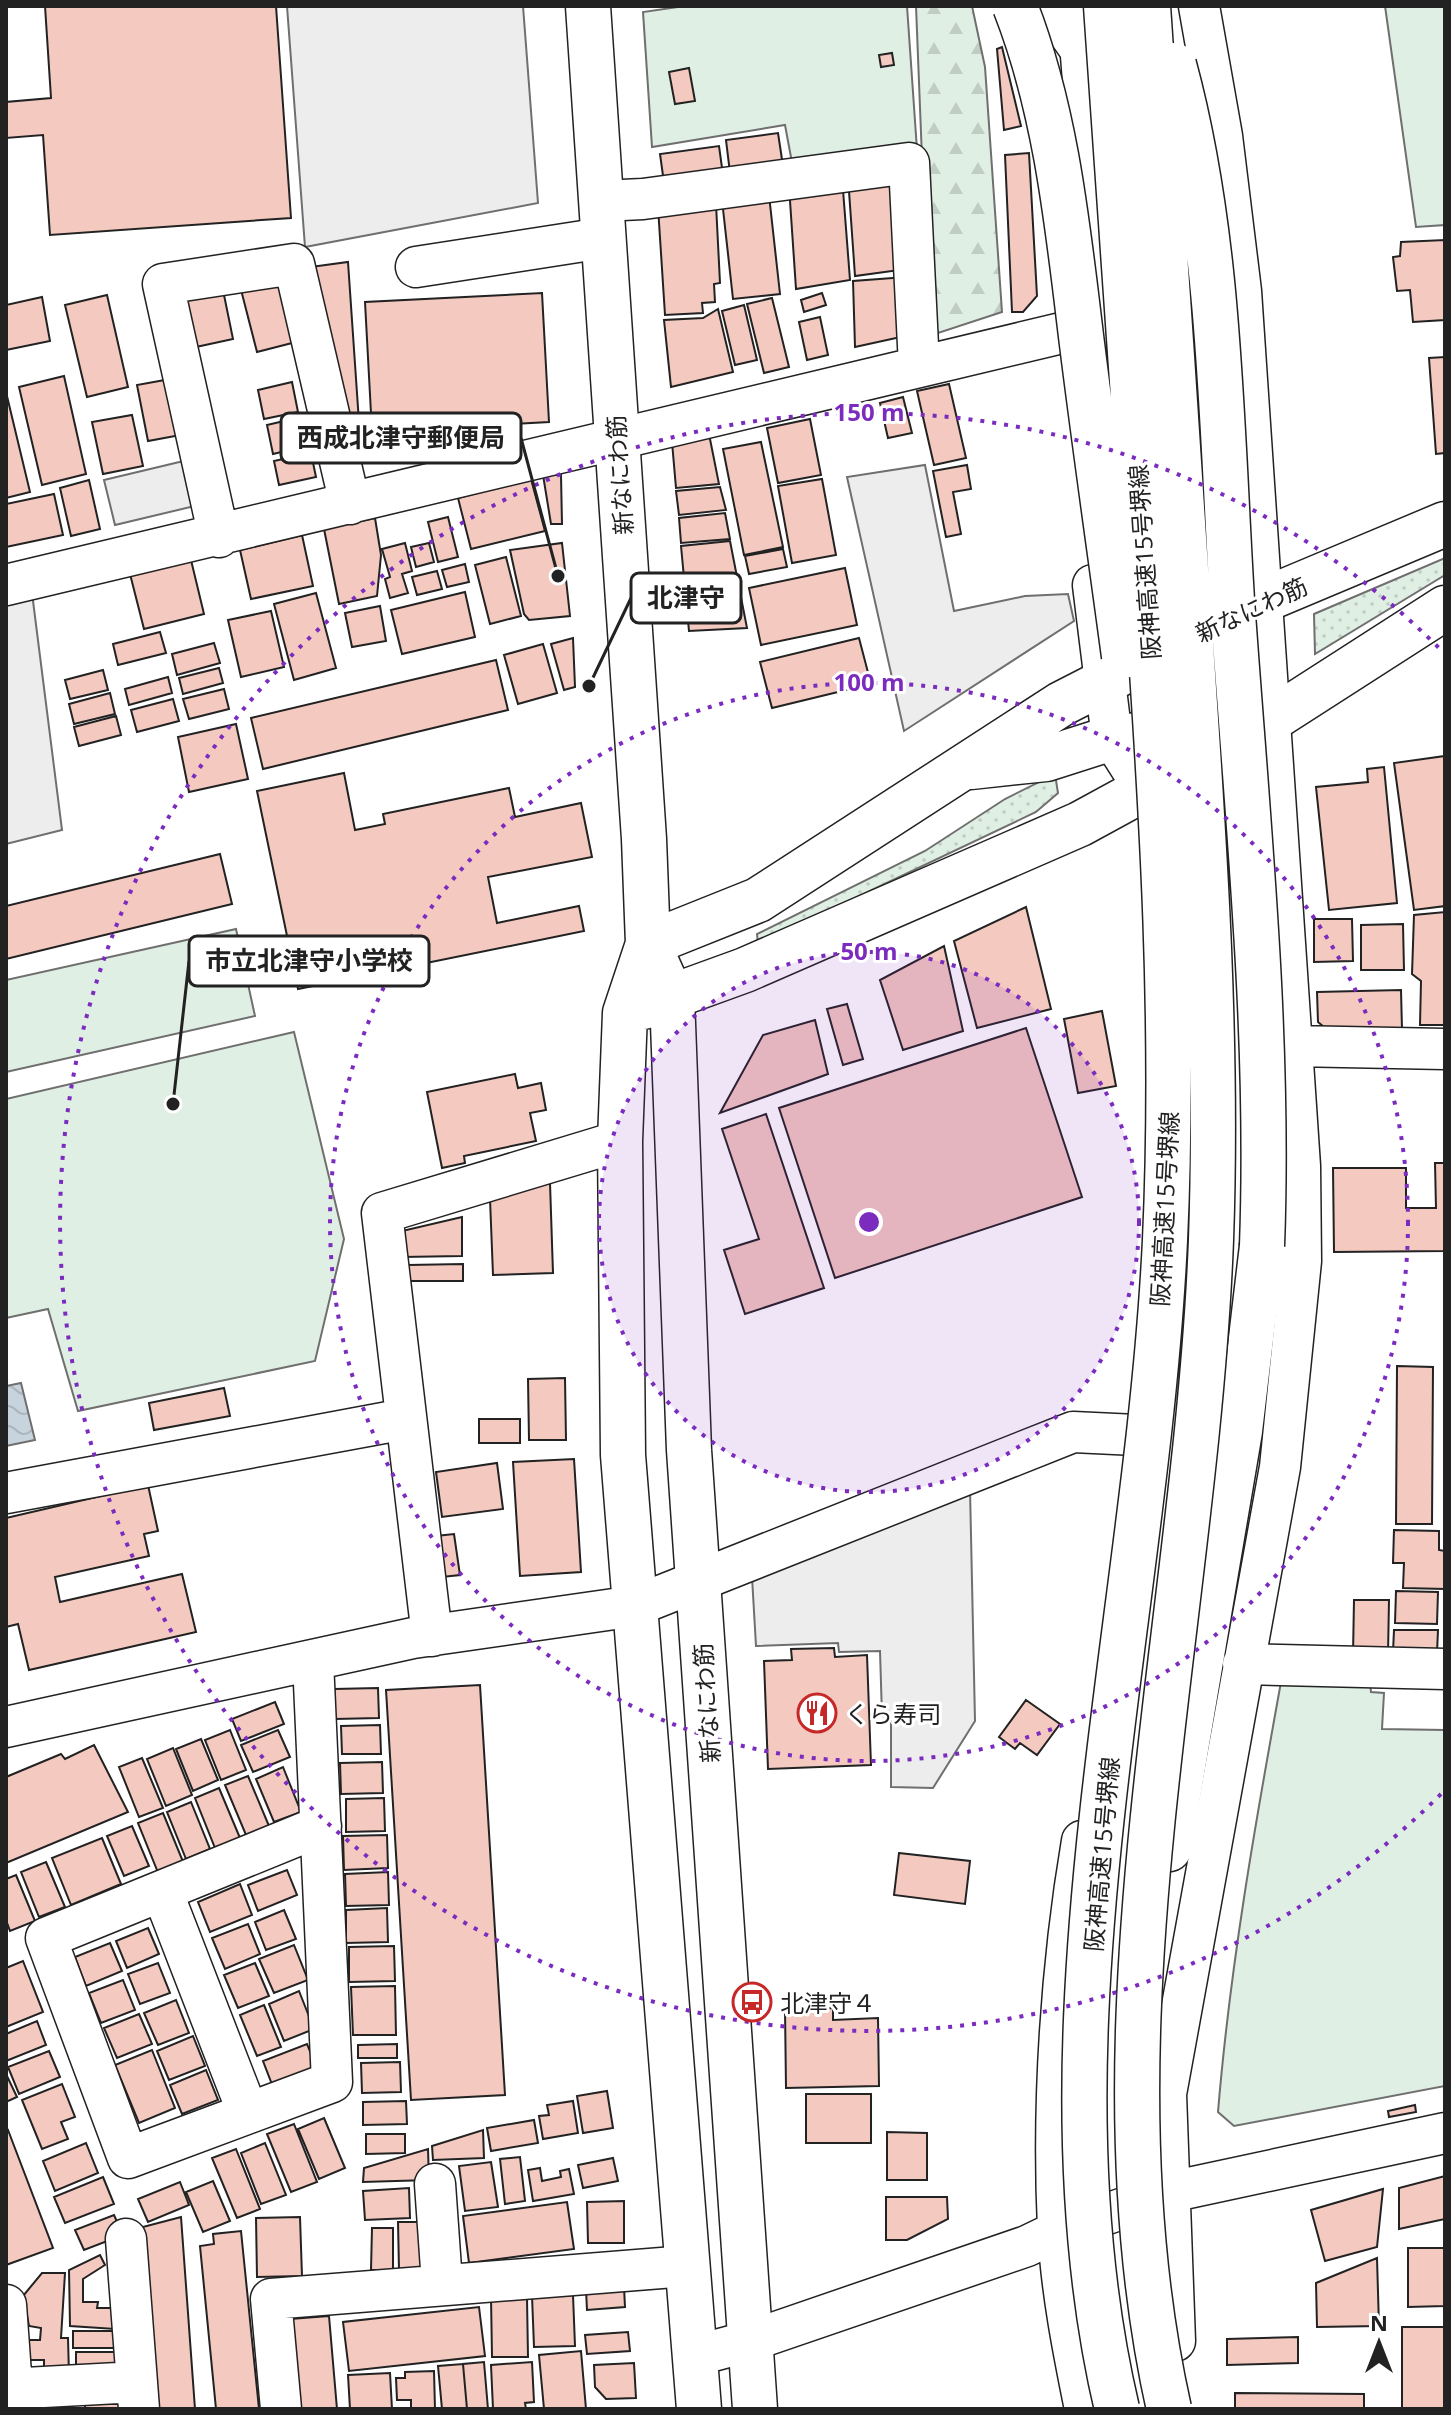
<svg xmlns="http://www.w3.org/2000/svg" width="1451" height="2415" font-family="'Open Sans','Noto Sans JP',sans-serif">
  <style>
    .grass { fill: url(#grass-dots); stroke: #6f6f6f; stroke-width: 2 }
    .forest { fill: url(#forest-firs); stroke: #6f6f6f; stroke-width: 2 }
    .park { fill: #e0efe3; stroke: #6f6f6f; stroke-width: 2 }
    .parking { fill: #ededed; stroke: #6f6f6f; stroke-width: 2 }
    .water { fill: url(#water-waves); stroke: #6f6f6f; stroke-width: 2 }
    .building { fill: #f3c9c0; stroke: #222; stroke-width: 2 }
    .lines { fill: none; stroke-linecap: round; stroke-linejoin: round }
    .minor-casing { stroke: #222; stroke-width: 43 }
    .major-casing { stroke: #222; stroke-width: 47 }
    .highway-casing { stroke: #222; stroke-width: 47 }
    .minor { stroke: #fff; stroke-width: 40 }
    .major { stroke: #fff; stroke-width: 44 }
    .highway { stroke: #fff; stroke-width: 44 }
    .highway-bridge-casing { stroke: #222; stroke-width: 47; stroke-linecap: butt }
    .highway-bridge { stroke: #fff; stroke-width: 44 }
    .ring { fill: none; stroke: #7b2cbf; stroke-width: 4; stroke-dasharray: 4 8 }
    .labels { text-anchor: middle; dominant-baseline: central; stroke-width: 6; stroke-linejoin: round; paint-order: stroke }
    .street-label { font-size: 24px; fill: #222; stroke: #fff }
    .poi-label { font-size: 24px; fill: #222; stroke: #fff; text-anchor: start }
    .centre { fill: #7b2cbf; stroke: #fff; stroke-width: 4 }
    .ring-label { font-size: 24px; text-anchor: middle; font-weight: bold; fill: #7b2cbf; stroke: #fff; stroke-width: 6; stroke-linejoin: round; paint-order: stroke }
    .leader { fill: none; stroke: #222; stroke-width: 3 }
    .callout-dot { fill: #222; stroke: #fff; stroke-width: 3 }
    .callout { fill: #fff; stroke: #222; stroke-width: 3 }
    .callout-label { font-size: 26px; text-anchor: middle; font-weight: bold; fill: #222 }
  </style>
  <defs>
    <pattern id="grass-dots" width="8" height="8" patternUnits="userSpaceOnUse" patternTransform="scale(2)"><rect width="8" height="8" fill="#e0efe3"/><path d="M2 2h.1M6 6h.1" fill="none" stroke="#c0cdc2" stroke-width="1.8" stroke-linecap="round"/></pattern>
    <pattern id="forest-firs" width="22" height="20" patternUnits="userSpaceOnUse" patternTransform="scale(2)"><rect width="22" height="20" fill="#e0efe3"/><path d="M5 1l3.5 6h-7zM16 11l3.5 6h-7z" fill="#c0cdc2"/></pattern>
    <pattern id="water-waves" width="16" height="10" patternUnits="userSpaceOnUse" patternTransform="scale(2)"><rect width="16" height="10" fill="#c7d3dd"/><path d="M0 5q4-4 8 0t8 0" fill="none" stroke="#abb5bd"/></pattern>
  </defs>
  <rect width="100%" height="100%" fill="#fff"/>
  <!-- grass -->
  <path class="grass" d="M1445,558v17l-130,79 -1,-40z
    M1055,774l3,19 -22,19 -278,132 -1,-10 168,-83 80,-52z"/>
  <!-- forest -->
  <path class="forest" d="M916,6h56l13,61 17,245 -73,24z"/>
  <!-- park -->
  <path class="park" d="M685,6h222l10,144 -124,18 -8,-43 -133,22 -9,-135z
    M1385,6h60v219l-29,2z
    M236,929l19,87 -249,56v-92z
    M294,1032l50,207 -29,122 -237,50 -30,-102 -42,9v-219z
    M1281,1682h89l1,10 13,1 -2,36 63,1v356l-211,40 -16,-14c12,-145 37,-287 63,-430z"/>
  <!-- parking -->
  <path class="parking" d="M287,6h236l15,197 -233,44z
    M192,459l11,45 -88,21 -11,-45z
    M925,465l29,146 71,-15 43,-2 6,27 -170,110 -57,-254z
    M32,593l30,237 -56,14v-244z
    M970,1489l5,232 -42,67 -42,-1v-70l-9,-1 -2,-65 -41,1 -1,-9 -82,3 -4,-69z"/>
  <!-- water -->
  <path class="water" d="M21,1383l14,57 -29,6v-60z"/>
  <!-- building -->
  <path class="building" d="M45,6h231l15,212 -241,17 -7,-100 -37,3v-36l45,-4z
    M1002,47l19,79 -17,4 -7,-81z
    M892,53l2,12 -13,2 -2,-12z
    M689,68l6,33 -20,3 -6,-32z
    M778,133l5,33 -53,7 -4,-33z
    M719,146l4,29 -59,8 -4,-29z
    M1029,153l8,143 -14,16h-11l-7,-157z
    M903,168l4,101 -52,7 -7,-99z
    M842,177l8,103 -54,9 -7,-103z
    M769,195l11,99 -47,5 -11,-99z
    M716,204l4,79 -6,1 1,18 -13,1 1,10 -38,2 -7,-108z
    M1445,240v80l-32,2 -3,-32 -13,1 -4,-34 7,-1 1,-14z
    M348,262l14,204 -13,5 -46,-203z
    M277,272l19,70 -39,10 -18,-70z
    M906,277l4,58 -55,12 -2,-66z
    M223,290l10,49 -37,8 -10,-49z
    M542,293l7,129 -177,10 -7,-130z
    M822,293l4,12 -22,7 -3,-12z
    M107,295l21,92 -41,10 -22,-92z
    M42,297l8,44 -44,9v-45z
    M772,298l17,69 -25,6 -17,-69z
    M744,305l13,55 -22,5 -13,-54z
    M718,309l15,63 -62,15 -7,-67 39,-2z
    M820,317l8,38 -21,5 -8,-38z
    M1445,357v96l-9,1 -7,-96z
    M64,376l22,98 -44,11 -23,-98z
    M176,378l10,56 -38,7 -11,-56z
    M292,382l6,30 -34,7 -6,-29z
    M949,384l17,74 -32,7 -17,-74z
    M6,392l24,100 -24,6z
    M903,397l9,36 -24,5 -8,-35z
    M132,415l11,51 -40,8 -11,-52z
    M301,417l6,29 -34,8 -6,-29z
    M810,419l11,56 -43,8 -11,-55z
    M709,434l10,50 -43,4 -4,-46z
    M761,442l22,105 -39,8 -21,-106z
    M311,453l5,24 -37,8 -5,-24z
    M967,465l4,24 -18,3 8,42 -15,3 -13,-66z
    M543,475h18l1,49h-11z
    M531,479l14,52 -74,18 -13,-51z
    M822,479l14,76 -44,8 -14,-77z
    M89,480l11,49 -29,7 -11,-48z
    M720,487l6,23 -47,5 -3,-24z
    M54,494l9,41 -57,12v-43z
    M725,513l5,26 -49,4 -2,-25z
    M448,517l10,40 -20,5 -10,-40z
    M375,518l6,37 -4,41 -38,8 -15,-75z
    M302,535l11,51 -62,13 -11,-49z
    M730,541l17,87 -58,3 -8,-85z
    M405,543l7,28 -10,3 6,19 -18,5 -5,-19 5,-2 -8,-28z
    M429,543l5,19 -18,5 -5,-20z
    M562,543l8,73 -41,4 -5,-6 -14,-64z
    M783,549l4,18 -38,7 -4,-18z
    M506,557l15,59 -31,8 -15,-59z
    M191,560l13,54 -60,15 -14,-55z
    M465,564l4,18 -22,5 -5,-17z
    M845,568l12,57 -96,20 -12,-57z
    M437,571l5,18 -25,6 -5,-18z
    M465,592l10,45 -73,17 -11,-44z
    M316,593l20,75 -42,12 -20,-76z
    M380,606l6,35 -34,6 -7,-34z
    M271,611l13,56 -43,10 -13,-57z
    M160,632l6,21 -48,12 -5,-21z
    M573,638l2,49 -11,3 -13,-46z
    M859,638l12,46 -99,24 -12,-46z
    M214,643l6,20 -43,12 -5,-21z
    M543,644l14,49 -39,11 -14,-49z
    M496,660l12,50 -245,59 -12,-51z
    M219,668l4,15 -40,11 -4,-16z
    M103,670l5,20 -38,9 -5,-19z
    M168,677l4,16 -43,12 -4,-16z
    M224,689l5,20 -40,10 -6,-20z
    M110,693l5,21 -41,10 -5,-20z
    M173,699l6,22 -42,11 -6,-22z
    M116,716l5,19 -42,11 -5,-19z
    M236,724l12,55 -59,13 -11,-55z
    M1445,756v150l-31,4 -20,-147z
    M1384,767l13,136 -68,7 -13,-123 52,-5 -1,-13z
    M344,773l11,57 30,-6 -2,-10 126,-26 6,29 66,-14 11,54 -104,20 9,46 82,-17 5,25 -286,58 -41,-198z
    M220,854l12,50 -226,55v-53z
    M1026,907l25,102 -74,19 -23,-87z
    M1445,912v113h-25l1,-44 -9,-7 2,-59z
    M1314,919h38l1,42 -39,1z
    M1403,924l1,46h-43v-45z
    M944,946l19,85 -60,19 -23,-70z
    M1401,990l1,39 -72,3 -12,-10 -1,-30z
    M847,1004l16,55 -20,6 -16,-56z
    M1102,1011l14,75 -38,7 -14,-74z
    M815,1020l13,54 -108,39 43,-78z
    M1026,1028l56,169 -247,81 -56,-170z
    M515,1074l3,14 23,-5 5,27 -16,3 6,28 -72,15 1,7 -23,5 -15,-76z
    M766,1114l58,174 -79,26 -21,-64 35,-11 -37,-110z
    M1435,1163h10v88l-111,1 -1,-84h73v40h30z
    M550,1183l3,90 -60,2 -3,-76z
    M462,1217v39l-60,1v-26z
    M463,1264v17h-55v-16z
    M1397,1366l36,1 -1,157h-36z
    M565,1378l1,62h-37l-1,-61z
    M224,1388l6,28 -76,14 -5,-27z
    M479,1419h41v24h-41z
    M574,1459l7,113 -61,4 -7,-114z
    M497,1463l6,46 -61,8 -6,-45z
    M148,1485l10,46 -14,3 5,22 -94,21 5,25 122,-28 14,58 -167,38 -11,-46 -12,3v-109z
    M1394,1530l45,1v19l6,1v38l-42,-1 1,-25h-11z
    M454,1534l6,41 -18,2 -6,-41z
    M1396,1591l42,1 -1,32 -42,-1z
    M1354,1600h35l-1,55h-35z
    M1394,1630h44l-1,23 -44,-1z
    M834,1648l1,9 32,-2 4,110 -103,4 -4,-108 28,-1 -1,-11z
    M480,1685l25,410 -94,5 -25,-410z
    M378,1688l1,30 -44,1 -1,-30z
    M1026,1700l34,24 -23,31 -17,-12 -5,6 -16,-12z
    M275,1702l9,22 -43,17 -9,-22z
    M380,1725l1,29h-39l-1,-28z
    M230,1730l16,40 -25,10 -16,-40z
    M278,1730l12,27 -37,15 -12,-27z
    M201,1739l17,41 -25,11 -17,-42z
    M94,1745l34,67 -122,51v-86l55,-23 4,5z
    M173,1748l19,47 -26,11 -19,-47z
    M142,1758l21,50 -24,9 -20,-50z
    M382,1762l1,31 -42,1 -1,-31z
    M283,1767l18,45 -27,10 -18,-43z
    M248,1776l21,50 -23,9 -21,-50z
    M219,1788l21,50 -25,10 -20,-50z
    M384,1798l1,33 -39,1v-33z
    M191,1802l19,47 -24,10 -19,-47z
    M163,1813l21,51 -25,11 -21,-52z
    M132,1826l17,40 -25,10 -17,-40z
    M387,1835l1,33 -44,2 -1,-34z
    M102,1838l19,46 -50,21 -19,-47z
    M899,1853l71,8 -5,43 -71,-9z
    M46,1862l19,45 -26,10 -18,-45z
    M287,1870l10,25 -39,16 -10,-26z
    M388,1872l1,33 -43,1 -1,-32z
    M16,1875l19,46 -25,10 -4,-11v-41z
    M240,1884l12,31 -42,17 -12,-30z
    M387,1908l1,34 -42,1v-33z
    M284,1910l12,29 -30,11 -11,-28z
    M248,1924l12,30 -35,15 -13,-31z
    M148,1928l11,26 -32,14 -11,-27z
    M110,1943l12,28 -36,15 -11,-29z
    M294,1945l14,35 -34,13 -15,-34z
    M394,1946l1,35 -46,1v-35z
    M23,1961l20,51 -37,15v-59z
    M158,1963l12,30 -30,11 -12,-30z
    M255,1963l14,33 -31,12 -14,-33z
    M123,1980l12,30 -34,13 -12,-30z
    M395,1986l1,49h-43l-2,-48z
    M299,1991l15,38 -30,12 -15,-37z
    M176,2000l13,33 -31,12 -14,-32z
    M264,2005l17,42 -24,9 -17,-41z
    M833,2008v12l45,-2 1,68 -93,2 -1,-79z
    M139,2014l13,30 -35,14 -13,-30z
    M37,2021l9,24 -40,16v-27z
    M193,2036l12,30 -36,14 -12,-29z
    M307,2044l10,25 -44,18 -10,-26z
    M397,2044v14h-39v-13z
    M152,2050l23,58 -36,15 -24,-58z
    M49,2051l11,26 -41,17 -11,-27z
    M400,2062l1,30 -39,1 -1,-30z
    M206,2070l12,30 -36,14 -12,-29z
    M6,2074l11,23 -11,5z
    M62,2084l13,33 -14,5 7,17 -26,10 -20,-49z
    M607,2091l6,37 -30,5 -6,-37z
    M806,2094h65v49h-65z
    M406,2101l1,23 -44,1v-23z
    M573,2101l5,32 -35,6 -4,-23 10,-1 -2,-10z
    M1415,2105l1,7 -27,5 -1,-6z
    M324,2118l21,50 -26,11 -21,-50z
    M534,2120l4,23 -47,8 -4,-23z
    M294,2124l23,58 -26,10 -24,-58z
    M8,2130l45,118 -47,17v-134z
    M483,2130l1,28 -51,2 -1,-14z
    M887,2132l40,1v47h-40z
    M366,2134h39v19l-39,1z
    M86,2143l12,30 -43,18 -12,-30z
    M265,2143l21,52 -25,9 -20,-51z
    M236,2149l24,60 -23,9 -25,-60z
    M428,2149l1,31 -66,2 1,-14z
    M520,2157l5,44 -20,3 -5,-45z
    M613,2158l5,23 -35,7 -5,-23z
    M491,2162l7,45 -33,4 -6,-45z
    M540,2168l2,13 19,-4 -1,-6 9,-2 5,25 -41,7 -5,-31z
    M1445,2176v43l-46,10v-41z
    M103,2177l11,27 -49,19 -11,-26z
    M213,2181l17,40 -27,11 -17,-40z
    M180,2182l9,23 -41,17 -10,-23z
    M409,2188l1,30 -45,2 -2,-29z
    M1383,2189l-6,58 -52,14 -14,-51z
    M886,2197h61l1,22 -41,21h-21z
    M624,2201v42h-36l-1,-41z
    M567,2202l7,47 -105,14 -6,-47z
    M114,2215l9,20 -39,15 -9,-20z
    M181,2217l14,192h-43l-13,-181z
    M300,2217l2,59 -45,1 -1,-59z
    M398,2222h27l2,39 -10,9h-18z
    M372,2228h21v42h-22z
    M241,2231l18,178h-43l-16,-163 14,-2 -1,-10z
    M1408,2248h37v58l-37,1z
    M100,2255l5,10 -22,14v23h15l-1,6h17l1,21 -45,-3 -1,-56z
    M1377,2258l2,68 -62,1 -1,-44z
    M42,2273h23l-4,65h7l1,37h-25v-15h-17v-20h13l1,-12 -12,-2 -6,-30z
    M624,2287l1,20 -38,3 -1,-20z
    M573,2295l2,51 -41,1 -2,-51z
    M491,2298h36l1,59h-36z
    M479,2307l6,49 -136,15 -6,-49z
    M329,2316l8,93h-40l-7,-90z
    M1402,2327h43v82h-43z
    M73,2331h43l-1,17h-42z
    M628,2332l2,19 -43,3 -2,-19z
    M1298,2337v26l-71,2v-26z
    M581,2351l5,58h-42l-5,-54z
    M76,2352h40v19h-40z
    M484,2362l4,47h-21l-4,-45z
    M532,2362l2,40 -9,1 1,6h-33l-2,-44z
    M634,2363l2,35 -30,1 -11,-12 -1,-22z
    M463,2364l4,45h-25l-4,-43z
    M434,2371l1,38h-24v-9h-14l-1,-22h9v-6z
    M390,2373l2,36h-42l-2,-34z
    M1235,2393l129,1v15h-129z
    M120,2403v6h-35v-5z"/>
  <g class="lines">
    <defs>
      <path id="minor" d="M1078,17l27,347
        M601,201l42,-2 266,-36 10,203
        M416,267l187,-29
        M219,537l-56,-253 131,-20 56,240
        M6,585l1106,-264
        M1093,585l19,153 33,52
        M1292,1046l153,3
        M6,1493l399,-74
        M432,1636l-50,-423 238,-72
        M313,1661l19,421 -204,76 -82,-220 275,-112
        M1243,1664l202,5
        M6,1727l407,-89 222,-32 438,-174 63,3
        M1082,1841c-21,124 -30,261 -24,388 3,60 15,121 27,180
        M162,1891l86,222
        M435,2184l7,99
        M126,2239l13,170
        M6,2305l6,83
        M1175,2341l-9,-247 114,-627 21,-206 -1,-95 -59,-875 -19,-155 -23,-130
        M694,2356l56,-15 277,-95 31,-15 112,-39 275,-59
        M6,2389l131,-7
        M281,2409l-10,-110 416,-33"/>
      <path id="major" d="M588,6l56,833 4,105 -23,69 -5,128 3,314 76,954
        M971,767l75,-8 66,-21 82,-10
        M648,944l24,53 17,453 66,959
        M648,944l110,-44 303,-196 203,-104 181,-76
        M643,1007l102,-37 335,-146 189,-103 176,-113"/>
      <path id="highway" d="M1052,6l29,41
        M1169,1849l71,-418 22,-185"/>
    </defs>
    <!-- minor casing -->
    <use href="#minor" class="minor-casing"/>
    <!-- major casing -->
    <use href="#major" class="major-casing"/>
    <!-- highway casing -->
    <use href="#highway" class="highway-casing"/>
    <!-- minor -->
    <use href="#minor" class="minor"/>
    <!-- major -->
    <use href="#major" class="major"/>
    <!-- highway -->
    <use href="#highway" class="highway"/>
    <defs>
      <path id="highway-bridge" d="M1015,6c42,107 53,224 67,338 13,104 28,208 42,312
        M1106,6c14,197 27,395 41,592 15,214 28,427 18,642 -18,380 -137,792 -48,1169
        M1148,6c15,218 30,435 44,653 13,193 26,386 19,581 -15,384 -128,786 -42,1169
        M1174,65c47,173 47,358 58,535 15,215 38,431 30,646"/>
    </defs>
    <!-- highway-bridge casing -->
    <use href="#highway-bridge" class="highway-bridge-casing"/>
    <!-- highway-bridge -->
    <use href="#highway-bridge" class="highway-bridge"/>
  </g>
  <!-- distance rings -->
  <circle cx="869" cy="1222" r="270" fill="#7b2cbf" fill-opacity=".12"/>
  <g class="ring">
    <circle cx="869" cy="1222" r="270"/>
    <circle cx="869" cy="1222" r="539"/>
    <path d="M1441 1794A809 809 0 1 1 1441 650"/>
  </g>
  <!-- icons -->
  <defs>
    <symbol id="restaurant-ring" viewBox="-11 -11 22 22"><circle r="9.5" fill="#fff" stroke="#c62828" stroke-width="1.5"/><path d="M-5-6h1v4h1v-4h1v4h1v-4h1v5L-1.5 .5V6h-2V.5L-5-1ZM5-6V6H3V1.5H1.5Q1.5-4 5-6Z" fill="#c62828"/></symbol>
    <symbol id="bus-ring" viewBox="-11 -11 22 22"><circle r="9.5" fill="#fff" stroke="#c62828" stroke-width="1.5"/><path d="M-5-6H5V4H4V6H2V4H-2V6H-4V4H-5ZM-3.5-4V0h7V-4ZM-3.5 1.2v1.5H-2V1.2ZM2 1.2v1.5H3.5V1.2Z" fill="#c62828"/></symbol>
  </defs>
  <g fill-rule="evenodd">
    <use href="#restaurant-ring" x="795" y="1691" width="44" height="44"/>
    <use href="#bus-ring" x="730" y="1980" width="44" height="44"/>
  </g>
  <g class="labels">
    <!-- street labels -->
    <g class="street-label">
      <text transform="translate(619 475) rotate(-94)">新なにわ筋</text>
      <text transform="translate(1144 562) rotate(-94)">阪神高速15号堺線</text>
      <text transform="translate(1251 609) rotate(-25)">新なにわ筋</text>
      <text transform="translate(1164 1209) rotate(-87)">阪神高速15号堺線</text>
      <text transform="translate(706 1703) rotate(-94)">新なにわ筋</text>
      <text transform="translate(1101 1854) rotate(-85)">阪神高速15号堺線</text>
    </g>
    <!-- poi labels -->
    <g class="poi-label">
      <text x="845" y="1713">くら寿司</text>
      <text x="780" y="2002">北津守４</text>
    </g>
  </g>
  <circle cx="869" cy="1222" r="12" class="centre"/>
  <g class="ring-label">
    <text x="869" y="421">150 m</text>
    <text x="869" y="691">100 m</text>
    <text x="869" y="960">50 m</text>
  </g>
  <!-- callouts -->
  <path class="leader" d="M558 576L521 438M589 686L631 598M173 1104L189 961"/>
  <g class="callout-dot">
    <circle cx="558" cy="576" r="8"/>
    <circle cx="589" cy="686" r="8"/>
    <circle cx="173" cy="1104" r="8"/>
  </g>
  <g class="callout">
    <rect x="281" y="413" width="240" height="50" rx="8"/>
    <rect x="631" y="573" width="110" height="50" rx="8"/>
    <rect x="189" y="936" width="240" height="50" rx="8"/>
  </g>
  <g class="callout-label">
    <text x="401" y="447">西成北津守郵便局</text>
    <text x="686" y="607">北津守</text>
    <text x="309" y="970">市立北津守小学校</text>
  </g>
  <!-- border -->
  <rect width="1451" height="2415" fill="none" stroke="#222222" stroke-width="16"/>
  <!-- north arrow -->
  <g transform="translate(1379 2343)" stroke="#ffffff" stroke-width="6" paint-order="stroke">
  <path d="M0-6L14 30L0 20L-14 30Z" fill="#222222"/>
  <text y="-12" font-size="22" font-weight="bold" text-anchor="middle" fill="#222222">N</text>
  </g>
</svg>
